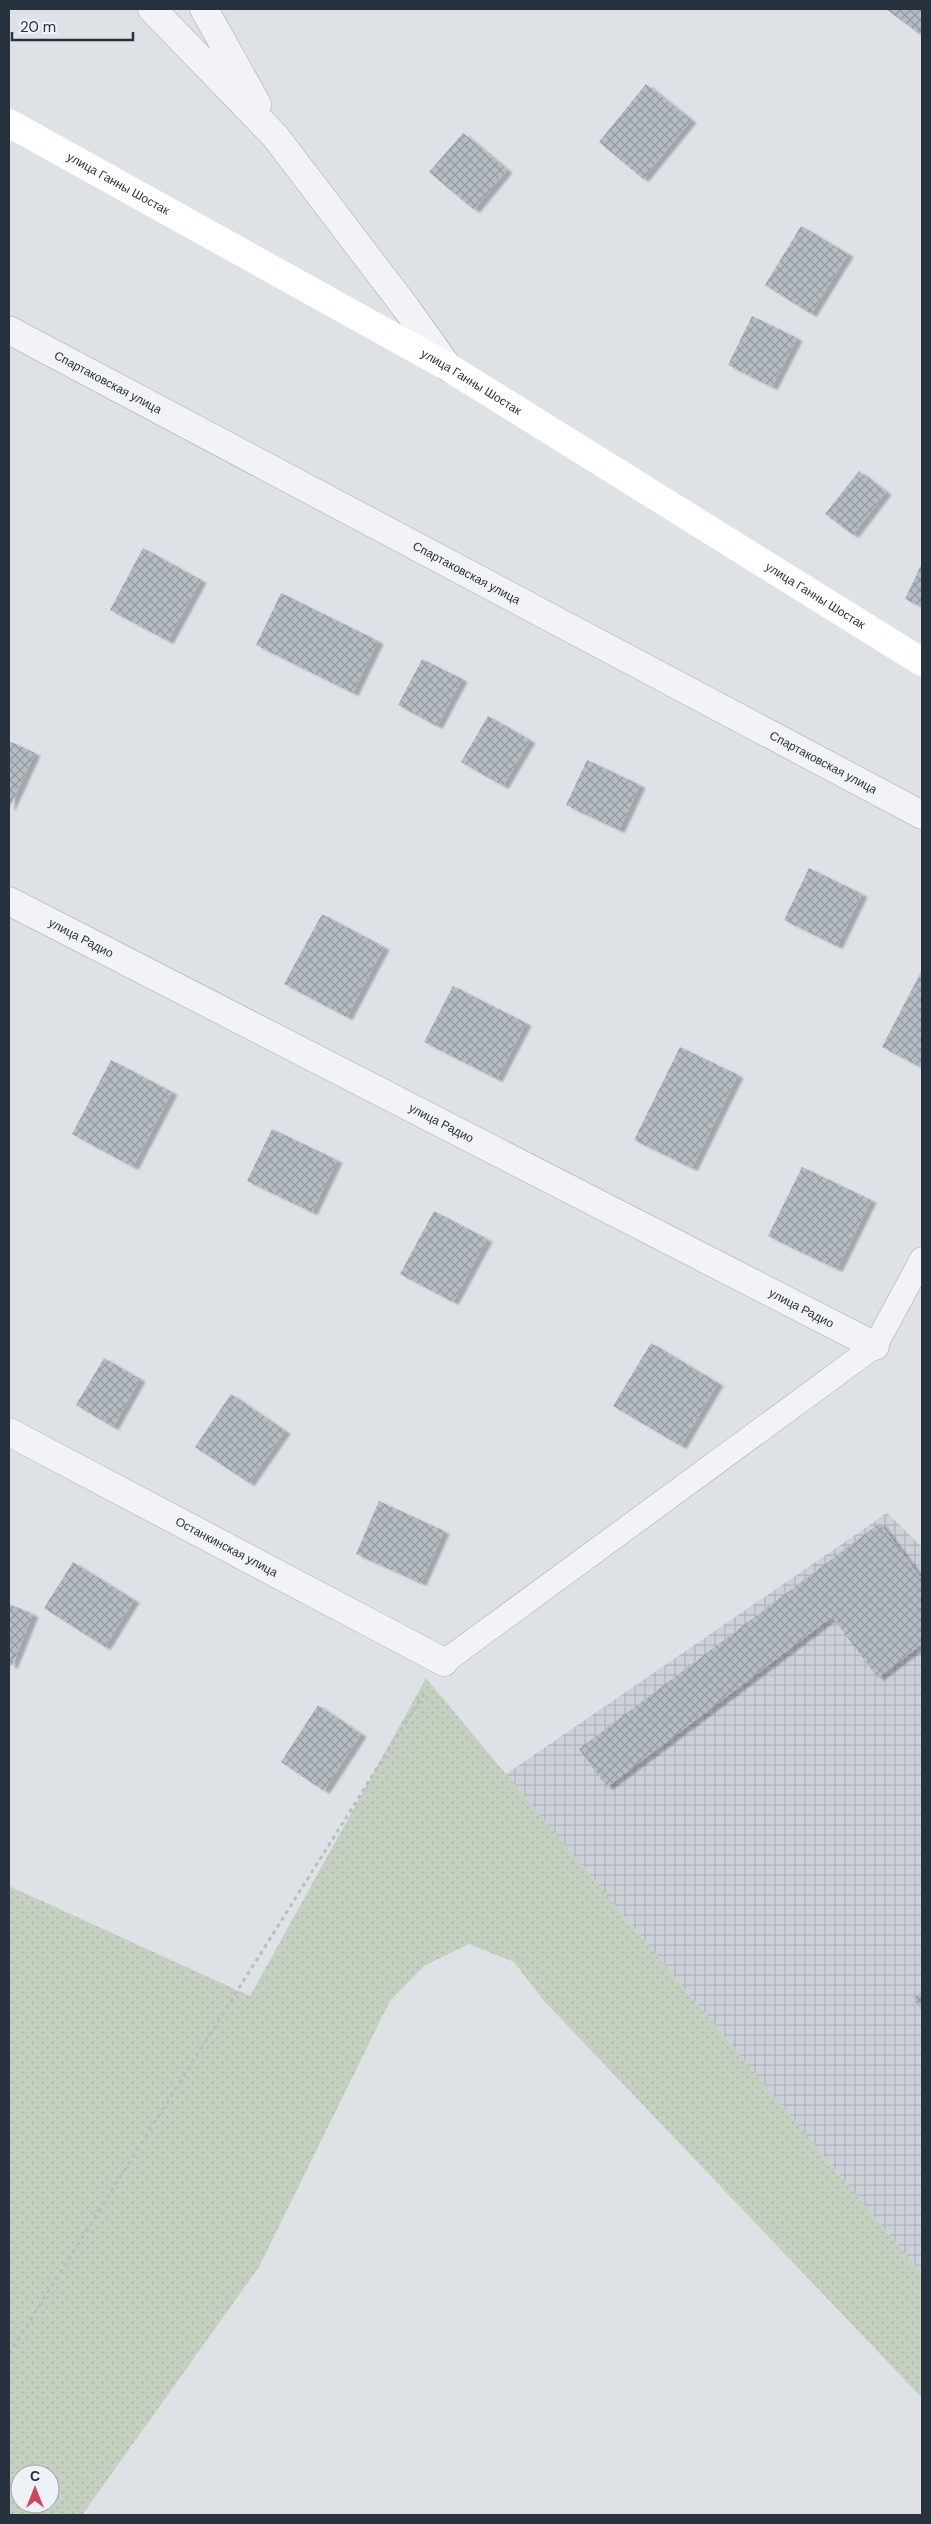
<svg xmlns="http://www.w3.org/2000/svg" width="931" height="2524" font-family="'DM Sans',sans-serif">
  <style>
    .industrial { fill: url(#industrial-grid) }
    .grass { fill: url(#grass-dots); fill-rule: evenodd }
    .building { fill: url(#building-cross-hatch); filter: url(#shadow) }
    .lines { fill: none; stroke-linecap: round; stroke-linejoin: round }
    .service-casing { stroke: #a4a9b1; stroke-width: 25 }
    .minor-casing { stroke: #a4a9b1; stroke-width: 29 }
    .path { stroke: #b9bdc2; stroke-width: 3; stroke-dasharray: 4 4; stroke-linecap: butt }
    .service { stroke: #f1f3f6; stroke-width: 24 }
    .minor { stroke: #f1f3f6; stroke-width: 28 }
    .secondary { stroke: #fff; stroke-width: 28 }
    .labels { text-anchor: middle; dominant-baseline: central; stroke-width: 4; stroke-linejoin: round; paint-order: stroke }
    .street-label { font-size: 12px; fill: #28313e; stroke: #eef1f5 }
  </style>
  <defs>
    <pattern id="industrial-grid" width="8" height="8" patternUnits="userSpaceOnUse" patternTransform="scale(1.25)"><rect width="8" height="8" fill="#ccd1d9"/><path d="M0 4h8M4 0v8" fill="none" stroke="#afb4bb"/></pattern>
    <pattern id="grass-dots" width="8" height="8" patternUnits="userSpaceOnUse" patternTransform="scale(1.25)"><rect width="8" height="8" fill="#c5d1c0"/><path d="M2 2h.1M6 6h.1" fill="none" stroke="#a9b4a6" stroke-width="1.8" stroke-linecap="round"/></pattern>
    <pattern id="building-cross-hatch" width="8" height="8" patternUnits="userSpaceOnUse" patternTransform="scale(1.25)"><rect width="8" height="8" fill="#b6bcc4"/><path d="M0 0l8 8M0 8l8-8" fill="none" stroke="#9499a1"/></pattern>
    <filter id="shadow"><feDropShadow dx="5.5" dy="3" stdDeviation="1" flood-color="#0004"/></filter>
  </defs>
  <rect width="100%" height="100%" fill="#dee2e7"/>
  <!-- industrial -->
  <path class="industrial" d="M887,1513l35,34v727l-416,-500z"/>
  <!-- grass -->
  <path class="grass" d="M426,1678l496,596v124l-378,-397 -30,-39 -45,-18 -45,22 -34,35 -131,266 -177,248h-73v-629l241,110zM20,2474h30v30h-30z"/>
  <!-- building -->
  <path class="building" d="M886,9h36v27z
    M646,84l45,36 -48,59 -44,-37z
    M463,133l44,37 -33,40 -45,-38z
    M801,226l47,28 -37,60 -46,-29z
    M752,316l45,22 -25,49 -44,-22z
    M859,471l27,21 -33,43 -28,-21z
    M143,548l58,32 -33,61 -58,-31z
    M922,563v44l-17,-8z
    M281,593l97,48 -25,52 -97,-48z
    M422,659l40,20 -25,47 -39,-21z
    M488,716l42,24 -27,46 -42,-24z
    M9,741l26,12 -26,56z
    M587,760l53,25 -21,45 -53,-25z
    M809,868l53,26 -25,52 -53,-26z
    M322,914l62,33 -37,70 -63,-33z
    M922,970v98l-40,-21z
    M453,986l73,37 -29,56 -73,-37z
    M680,1047l58,28 -46,93 -58,-28z
    M111,1060l61,32 -39,75 -61,-33z
    M272,1129l65,31 -25,52 -65,-31z
    M802,1167l69,33 -34,69 -69,-33z
    M434,1211l53,28 -34,63 -53,-28z
    M651,1343l67,40 -37,63 -68,-40z
    M104,1358l36,21 -27,48 -37,-22z
    M231,1394l54,37 -36,52 -54,-36z
    M379,1501l65,30 -23,52 -65,-29z
    M880,1523l42,56v65l-44,34 -46,-61 -225,170 -28,-38z
    M73,1562l61,38 -29,47 -61,-39z
    M9,1604l24,10 -21,52 -3,-2z
    M318,1705l43,29 -37,57 -43,-29z
    M922,1991v19l-9,-12z"/>
  <g class="lines">
    <defs>
      <path id="service" d="M444,1662l431,-316 47,-87"/>
      <g id="minor">
        <path d="M152,9l123,127 131,172 42,59"/>
        <path d="M204,9l53,95"/>
        <path id="s1" d="M9,330l913,485"/>
        <path id="s2" d="M9,901l866,445"/>
        <path id="s3" d="M9,1432l435,230"/>
      </g>
    </defs>
    <!-- service casing -->
    <use href="#service" class="service-casing"/>
    <!-- minor casing -->
    <use href="#minor" class="minor-casing"/>
    <!-- path -->
    <path class="path" d="M9,2354l416,-662"/>
    <!-- service -->
    <use href="#service" class="service"/>
    <!-- minor -->
    <use href="#minor" class="minor"/>
    <!-- secondary -->
    <path class="secondary" id="s4" d="M9,123l439,244 474,295"/>
  </g>
  <g class="labels">
    <!-- street labels -->
    <g class="street-label">
      <text stroke="none"><textPath href="#s4" startOffset="125">улица Ганны Шостак</textPath></text>
      <text stroke="none"><textPath href="#s1" startOffset="112">Спартаковская улица</textPath></text>
      <text stroke="none"><textPath href="#s4" startOffset="530">улица Ганны Шостак</textPath></text>
      <text stroke="none"><textPath href="#s1" startOffset="518">Спартаковская улица</textPath></text>
      <text stroke="none"><textPath href="#s4" startOffset="935">улица Ганны Шостак</textPath></text>
      <text stroke="none"><textPath href="#s1" startOffset="922">Спартаковская улица</textPath></text>
      <text stroke="none"><textPath href="#s2" startOffset="81">улица Радио</textPath></text>
      <text stroke="none"><textPath href="#s2" startOffset="486">улица Радио</textPath></text>
      <text stroke="none"><textPath href="#s2" startOffset="891">улица Радио</textPath></text>
      <text stroke="none"><textPath href="#s3" startOffset="246">Останкинская улица</textPath></text>
    </g>
  </g>
  <!-- border -->
  <rect width="931" height="2524" fill="none" stroke="#28313e" stroke-width="20"/>
  <!-- north arrow -->
  <g transform="translate(35 2489)"><circle r="24" fill="#eef1f5" stroke="#9fa4ac"/>
  <path d="M0-4L9 19L0 12L-9 19Z" fill="#ca4661"/>
  <text y="-8" font-size="14" font-weight="bold" text-anchor="middle" fill="#28313e">С</text>
  </g>
  <!-- scale -->
  <path d="M12 32v8h121v-8" fill="none" stroke="#28313e" stroke-width="2.5"/>
  <text x="20" y="32" font-size="15" fill="#28313e" stroke="#eef1f5" stroke-width="4" paint-order="stroke">20 m</text>
</svg>
